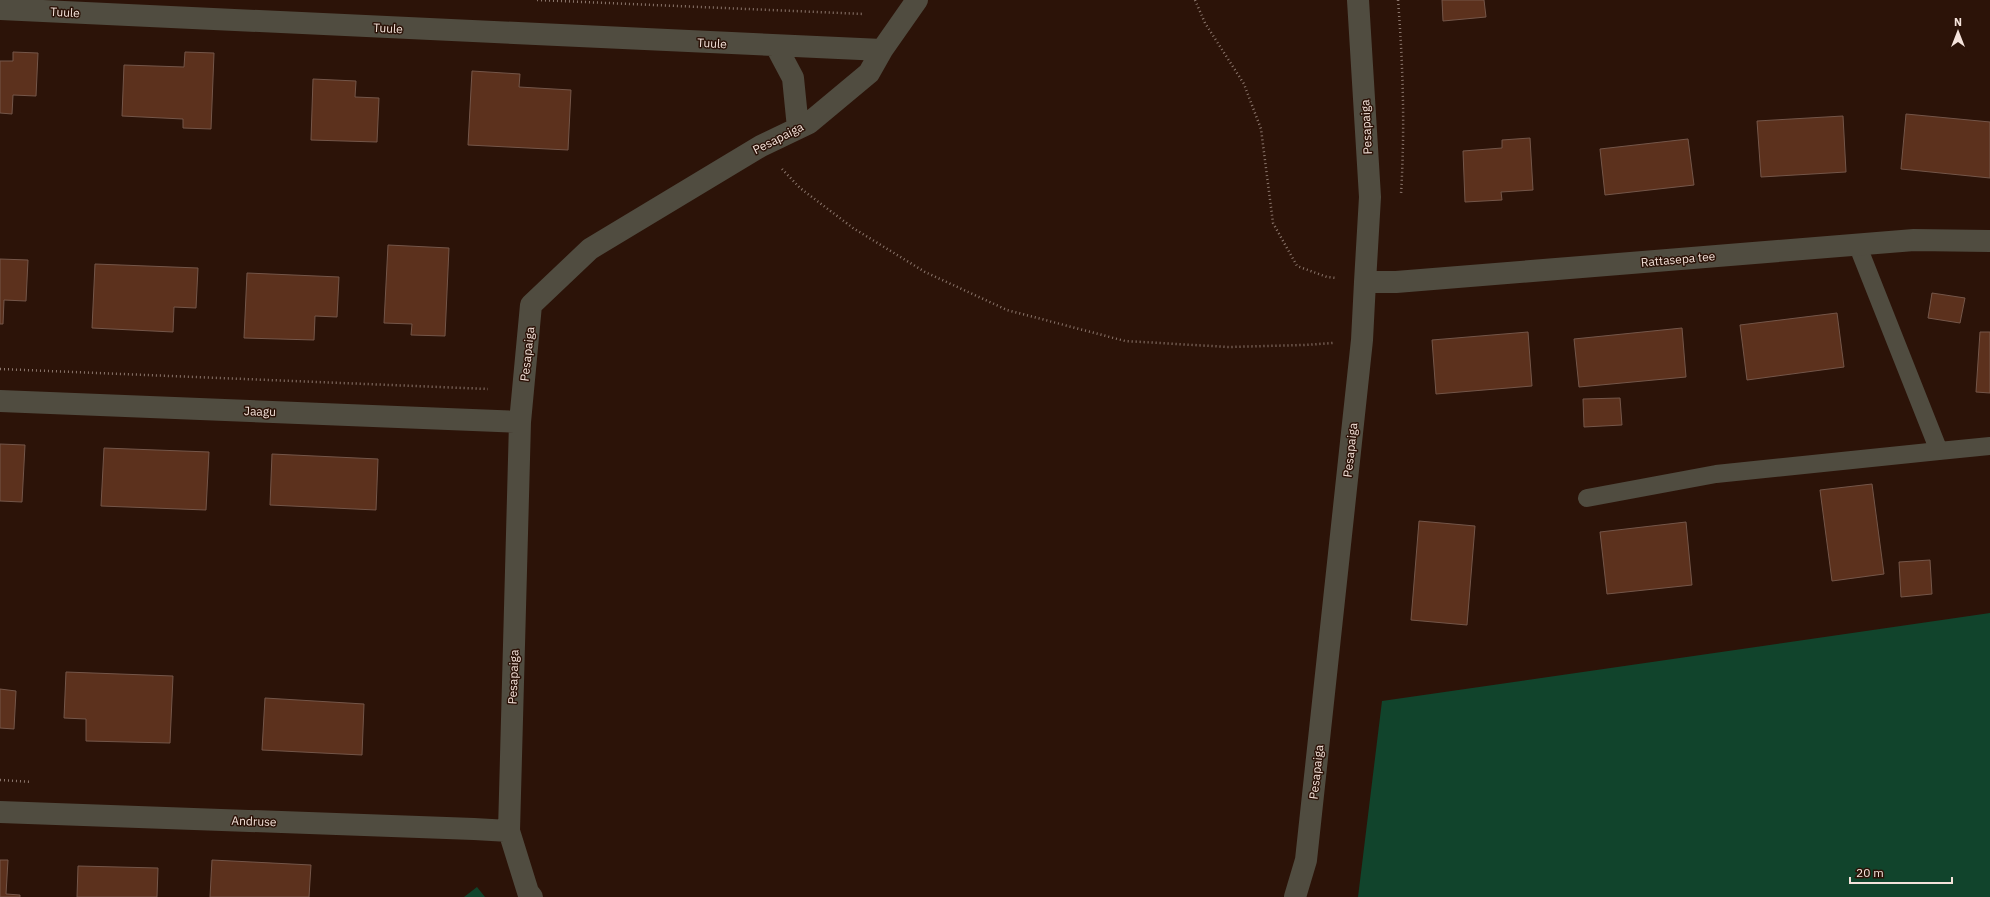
<svg xmlns="http://www.w3.org/2000/svg" width="1990" height="897" font-family="'IBM Plex Sans',sans-serif">
  <style>
    .green { fill: #11442c }
    .building { fill: #5c311d; stroke: #745649 }
    .lines { fill: none; stroke-linecap: round; stroke-linejoin: round }
    .path { stroke: #8c776d; stroke-width: 2.5; stroke-dasharray: 1 3; stroke-linecap: butt }
    .lane { stroke: #504c40; stroke-width: 18 }
    .street { stroke: #504c40; stroke-width: 22 }
    .labels { text-anchor: middle; dominant-baseline: central; stroke-width: 3; stroke-linejoin: round; paint-order: stroke }
    .street-label { font-size: 12px; fill: #f5e3db; stroke: #2c1308 }
  </style>
  <rect width="100%" height="100%" fill="#2c1308"/>
  <!-- green -->
  <path class="green" d="M1990,613v284h-632l24,-196z
    M477,887l8,10h-21z"/>
  <!-- building -->
  <path class="building" d="M1442,0h42l2,17 -43,4z
    M13,52l25,1 -2,43 -23,-1 -1,19 -12,-1v-52h13z
    M185,52l29,1 -3,76 -28,-1v-9l-61,-3 2,-51 60,2z
    M472,71l48,3 -1,13 52,3 -3,60 -100,-5z
    M313,79l43,2 -1,16 24,1 -2,44 -66,-2z
    M1906,114l84,8v56l-89,-9z
    M1843,116l3,56 -85,5 -4,-56z
    M1530,138l3,52 -32,2 1,8 -37,2 -2,-51 39,-3v-8z
    M1688,139l6,46 -89,10 -5,-46z
    M388,245l61,3 -4,88 -34,-1 1,-11 -28,-1z
    M0,259l28,1 -2,41 -22,-1 -1,24h-3z
    M95,264l103,4 -2,40 -22,-1 -1,25 -81,-4z
    M247,273l92,4 -2,40 -22,-1 -1,24 -70,-2z
    M1932,293l33,5 -5,25 -32,-5z
    M1837,313l7,54 -97,13 -7,-55z
    M1682,328l4,49 -107,10 -5,-48z
    M1528,332l4,54 -96,8 -4,-54z
    M1980,332h10v61l-14,-1z
    M1620,398l2,27 -38,2 -1,-28z
    M0,444l25,1 -3,57 -22,-1z
    M104,448l105,4 -3,58 -105,-4z
    M272,454l106,5 -2,51 -106,-5z
    M1872,484l12,90 -52,7 -12,-91z
    M1419,521l56,5 -8,99 -56,-5z
    M1686,522l6,63 -85,9 -7,-62z
    M1930,560l2,34 -31,3 -2,-35z
    M66,672l107,4 -3,67 -84,-2v-22l-22,-1z
    M0,689l16,2 -2,38 -14,-1z
    M265,698l99,6 -2,51 -100,-5z
    M0,860h8l-2,34 14,1v2h-20z
    M212,860l99,5 -2,32h-99z
    M78,866l80,2 -1,29h-80z"/>
  <g class="lines">
    <!-- path -->
    <path class="path" d="M537,0l327,14
      M1195,0l10,23 39,61 17,45 12,94 24,43 30,11 10,1
      M1398,0c5,65 7,129 3,194
      M782,169l18,19 53,40 72,44 82,38 118,31 103,6 76,-2 29,-2
      M0,369l488,20
      M0,780l31,2"/>
    <!-- lane -->
    <path class="lane" d="M1939,451l51,-5
      M1587,498l129,-24 223,-23 -82,-207"/>
    <!-- street -->
    <path class="street" d="M0,9l882,41
      M776,46l17,32 5,50
      M1365,282h31l518,-42 76,1
      M0,401l520,21
      M0,812l474,17 35,2
      M532,897l-4,-5 -19,-61 11,-409 11,-117 59,-56 171,-103 48,-23 60,-50 13,-23 35,-50
      M1295,897l11,-37 56,-520 3,-58 5,-85 -12,-197"/>
  </g>
  <g class="labels">
    <!-- street labels -->
    <g class="street-label">
      <text transform="translate(65 12) rotate(3)">Tuule</text>
      <text transform="translate(388 28) rotate(3)">Tuule</text>
      <text transform="translate(712 43) rotate(3)">Tuule</text>
      <text transform="translate(1366 127) rotate(-93)">Pesapaiga</text>
      <text transform="translate(778 138) rotate(-27)">Pesapaiga</text>
      <text transform="translate(1678 259) rotate(-5)">Rattasepa tee</text>
      <text transform="translate(527 354) rotate(-84)">Pesapaiga</text>
      <text transform="translate(260 411) rotate(2)">Jaagu</text>
      <text transform="translate(1350 450) rotate(-84)">Pesapaiga</text>
      <text transform="translate(513 677) rotate(-88)">Pesapaiga</text>
      <text transform="translate(1316 772) rotate(-84)">Pesapaiga</text>
      <text transform="translate(254 821) rotate(2)">Andruse</text>
    </g>
  </g>
  <!-- north arrow -->
  <g transform="translate(1958 32)" stroke="#2c1308" stroke-width="3" paint-order="stroke">
  <path d="M0-3L7 15L0 10L-7 15Z" fill="#f5e3db"/>
  <text y="-6" font-size="11" font-weight="bold" text-anchor="middle" fill="#f5e3db">N</text>
  </g>
  <!-- scale -->
  <path d="M1850 877v6h102v-6" fill="none" stroke="#f5e3db" stroke-width="2"/>
  <text x="1856" y="877" font-size="12" fill="#f5e3db" stroke="#2c1308" stroke-width="3" paint-order="stroke">20 m</text>
</svg>
